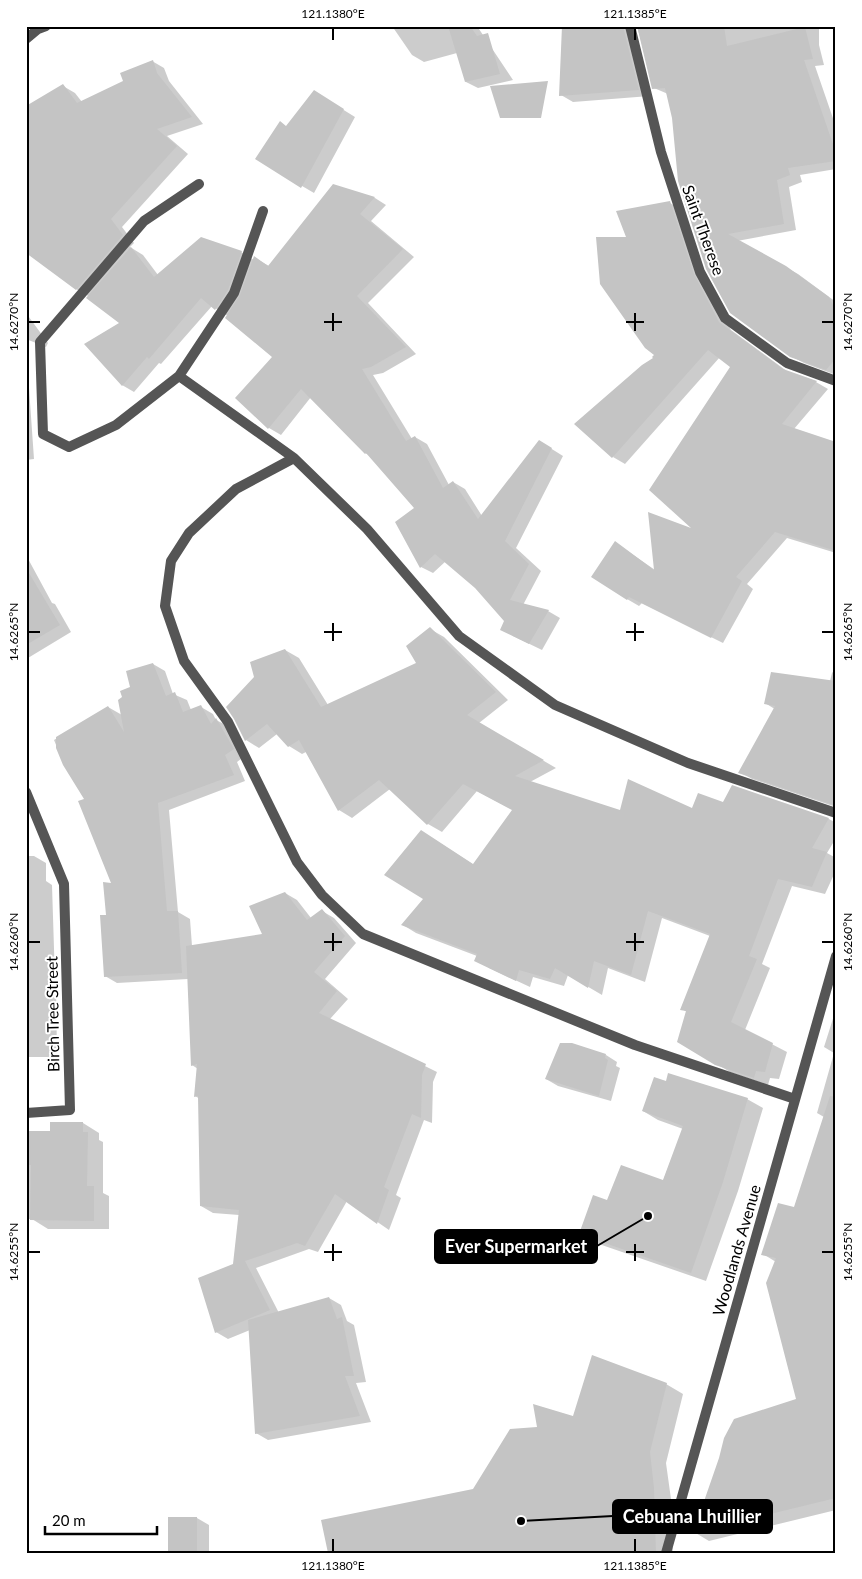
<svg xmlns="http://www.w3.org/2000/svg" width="862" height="1579" font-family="Lato,sans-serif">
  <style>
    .shadow { fill: #0003 }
    .building { fill: #c4c4c4 }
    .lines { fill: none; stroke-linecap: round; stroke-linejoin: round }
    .street { stroke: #555; stroke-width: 10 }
    .ticks { fill: none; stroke: #000; stroke-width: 2 }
    .labels { text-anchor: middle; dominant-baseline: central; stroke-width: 4; stroke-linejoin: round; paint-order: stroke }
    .street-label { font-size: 16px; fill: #000; stroke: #fff }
    .leader { fill: none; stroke: #000; stroke-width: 2 }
    .callout-dot { fill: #000; stroke: #fff; stroke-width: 2 }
    .callout { fill: #000; stroke: #000; stroke-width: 2 }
    .callout-label { font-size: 18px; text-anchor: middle; font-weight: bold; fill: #fff }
    .neatline { fill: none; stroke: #000; stroke-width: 2 }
    .ticks-label { font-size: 12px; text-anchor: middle; fill: #000 }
  </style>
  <rect width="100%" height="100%" fill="#fff"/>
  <!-- shadow -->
  <path class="shadow" d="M392,26h85l36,54 -35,8 -12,-6 -9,-29 -33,9 -12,-7z
    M563,26h74l-2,9 15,61 -77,6 -12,-7z
    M637,26h182v19l5,20 -9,1 21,61v42l-36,6 2,7 -13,5 7,43 -59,11 61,33 38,28v73l-32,-12 -13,-7 -60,-44 -63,-218 -14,-6z
    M152,61l12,7 5,13 34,43 -36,12 21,18 -66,73 12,16 -4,4 13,8 15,20 83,-23 13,8 1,-2 14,8 64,-81 42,13 11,7 -15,16 43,36 -46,46 48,51 -33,19 -10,2 39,64 3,-2 12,7 22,41 4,-3 12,7 17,27 57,-75 24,15 -47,92 25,23 -18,34 25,6 12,7 -18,32 -29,-14 -7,-15 -30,-34 -30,-26 -13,12 -12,-6 -6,-59 -44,-52 -6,-3 -54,-56 -30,38 -12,-7 -32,-31 37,-41 -46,-40 -16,-10 -51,58 -2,-1 -25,29 -12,-7 -1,-62 -31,-26 -14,-8 -50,-38v-148l2,3 35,-20 12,7 7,9 42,-20z
    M326,99l29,18 -41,76 -58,-34z
    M670,203l12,7 23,72 26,48 57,42 28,10 12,7 -34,40 42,15v109l-49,-15 -40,46 6,5 -30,54 -81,-40 -3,3 -12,-7 -11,-56 39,27 41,-39 36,-164 -12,-10 -95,107 -12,-7 43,-102 -28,-116z
    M26,313l22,30 -2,4 -20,-8z
    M26,345l8,114 -8,1z
    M26,555l26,48 3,1 16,28 -43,26 -2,-1z
    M430,629l14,8 64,63 -29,23 77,45 -26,14 90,30 73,-2 30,-7 9,-16 97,32 7,4v15l-9,15 9,5v12l-11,24 -33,-8 -30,78 8,4 -25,62 42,22 -8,27 -9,-1 -2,7 -38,-13 -51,-31 8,-29 -5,-3 28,-73 -48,-18 -17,64 -37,-14 -6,27 -34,-20 -4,11 -31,-9 -3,10 -41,-19 -12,-12 -61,-23 -13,-8 22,-26 -4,-68 53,34 39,-55 -36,-19 -35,41 -14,-8 -38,-35 -38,29 -13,-8 -33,-58 -4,2 -13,-8 -12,-12 -18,14 -13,-8 39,-90 14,8 29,47 90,-42z
    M153,664l12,7 8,23 14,6 4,10 10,-3 12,7 3,6 12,6 17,30 -8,6 8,19 -76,29 9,102 12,7 2,27 72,-11 21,-42 12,7 14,18 11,-7 12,7 22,25 -31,36 23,20 -18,20 107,53 -4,10 -1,41 -8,-3 -28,75 5,3 -12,32 -42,-29 -29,51 -9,-3 -53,19 23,45 50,-15 12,7 6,16 7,4 12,57 -10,1 15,39 -103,18 -12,-7 -6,-103 -22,9 -12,-7 18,-68 5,-49 -26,-2 -12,-7 -1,-107 -5,-3 3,-27 -6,-4 -4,-86 -71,4 -12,-7 2,-60 6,-32 -27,-84 -23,-38 -9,-22 54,-33 14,8 10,-27z
    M836,668v79l-71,-44 65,-22 2,-8z
    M740,772l96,22v13l-84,-28z
    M26,856h8l12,7v18l6,4 3,95 1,1 1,76h-31z
    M836,1009v501l-127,31 -15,-9 103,-132 -21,-138 -13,-8 31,-45 30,-92 -7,-4 17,-60 -10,-6z
    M606,1055l11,7 -1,4 4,2 -9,33 -53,-15 -12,-7z
    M747,1099l16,9 -25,83 -32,90 -110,-38 -16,-9 28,-32 55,-21 20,-52 -25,-9 -15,-9z
    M83,1123l16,10v7l4,2v51l6,3v33h-61l-16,-10h-6v-87h25z
    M666,1384l17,10 -17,69 5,36 2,54h-344l145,-63 65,-62 35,-10z
    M197,1518l12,7v28h-40z"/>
  <!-- building -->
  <path class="building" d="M448,26h22l7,10 11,-3 12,41 -35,8z
    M562,26h61l16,64 -80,6z
    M637,26h87l3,20 78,-19 8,32 -9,1 32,93v8l-48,7 2,7 -13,5 7,44 -56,10 58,32 43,31 7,14v47l-10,12 -36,-13 -60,-44 -24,-44 -28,-88 -6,-63 -7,-30 -13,1z
    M153,60l4,13 35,44 -35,12 20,17 -66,73 12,16 -47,55 -50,-37v-147l37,-22 14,19 46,-22 -3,-8z
    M548,81l-7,37h-41l-10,-32z
    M314,90l30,19 -43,79 -46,-29 25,-38 6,5z
    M333,184l42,13 -15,17 43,35 -46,47 49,51 -35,20 -9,2 44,72 9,-5 28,52 10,-7 25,38 61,-79 13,8 -47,93 24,23 -19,36 39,10 -20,34 -29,-14 4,-9 -29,-33 -40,-34 -15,14 -25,-46 19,-14 -48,-55 -1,1 -64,-65 -33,40 -33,-31 37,-41 -47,-39 15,-23 14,-39 14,10z
    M670,201l24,73 25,48 64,47 34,12 -35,43 54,18v109l-61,-19 -39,45 6,4 -31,57 -82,-41 -2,3 -36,-23 24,-36 39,29 -6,-58 43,16 -42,-38 81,-123 -22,-17 -96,108 -38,-34 68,-59 11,-7 -1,-1 2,-2 -9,-7 -45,-64 -4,-47h30l-10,-26z
    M201,237l41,14 -14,39 -13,20 -14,-12 -52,61 -2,-2 -25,29 -38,-42 35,-21 -33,-25 45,-51 23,30z
    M26,568l34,57 -34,20z
    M430,627l66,65 -29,23 77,45 -29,16 105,34 8,-31 64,29 6,-15 25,9 9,-17 97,33 -17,30 15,4 -15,35 -34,-8 -29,77 8,3 -26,63 42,21 -8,29 -9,-1 -2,7 -39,-13 -38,-23 9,-31 -6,-1 30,-76 -62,-23 -17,64 -37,-14 -6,27 -33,-20 -5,11 -31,-9 -3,11 -42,-20 3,-7 -76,-29 22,-26 -39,-24 37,-45 52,34 39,-54 -49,-26 -36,41 -48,-45 -41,31 -39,-71 -11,7 -21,-23 -22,17 -11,-22 -8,-12 28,-30 -4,-15 35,-13 36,58 95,-44 -10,-17z
    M153,663l13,33 9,-4 8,20 18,-7 10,19 5,-6 18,31 -9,6 9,20 -76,28 9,108h11l4,62 -78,4 -4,-62h6l-3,-33 8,1 -33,-82 6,-2 -21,-34 -7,-17v-11l52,-31 16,26 -6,-32 4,-3 -2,-6 10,-4 -4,-16z
    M771,672l65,9v125l-98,-33 37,-67 -11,-2z
    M285,892l22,28 15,-11 23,27 -31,36 23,19 -18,22 107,51 -4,11 -1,43 -9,-4 -28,73 5,3 -12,34 -42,-30 -30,52 -8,-3 -52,18 25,49 -55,23 -17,-55 35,-14 6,-54 -39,-4 -2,-110 -4,1 3,-33 -6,2 -5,-120 76,-12 -13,-28z
    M560,1043h12l34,11 -1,4 3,2 -9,36 -54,-17z
    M668,1073l80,25 -25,84 -32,91 -112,-39 14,-39 14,5 14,-35 42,15 20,-54 -41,-15 12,-34 12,4z
    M830,1096l6,1v401l-143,35 26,-75 5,-20 10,-19 62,-20 -30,-116 10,-25 -15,-3 17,-52 16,4z
    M50,1122h33v10h5l-1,54h7v35l-64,-1 1,-55h-5v-34h24z
    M329,1297l8,22 5,-2 12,59h-9l15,40 -105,18 -7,-114z
    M592,1355l75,28 -17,69 4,36 2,65h-328l-7,-33 152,-31 37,-60 27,-2 -4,-23 40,12z
    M168,1517h29v36h-29z"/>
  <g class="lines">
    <!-- street -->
    <path class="street" d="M630,26l31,126 39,120 25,46 62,45 49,18
      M26,39l12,-10 8,-3
      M199,184l-55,37 -104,121 3,92 26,13 47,-22 63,-49 55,-83 29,-82
      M179,376l115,82 73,71 92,107 96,69 133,58 148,50
      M294,458l-58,31 -47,44 -18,28 -6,45 19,55 44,61 69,140 25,33 41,39 272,111 160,54
      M26,792l38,92 6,226 -44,3
      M666,1553l170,-597"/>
  </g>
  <!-- ticks -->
  <path class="ticks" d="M333,28v12M635,28v12M333,313v18M635,313v18M28,322h12M324,322h18M626,322h18M822,322h12M333,623v18M635,623v18M28,632h12M324,632h18M626,632h18M822,632h12M333,933v18M635,933v18M28,942h12M324,942h18M626,942h18M822,942h12M333,1244v17M635,1244v17M28,1252h12M324,1252h18M626,1252h18M822,1252h12M333,1539v13M635,1539v13"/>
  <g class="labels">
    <!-- street labels -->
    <g class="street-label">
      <text transform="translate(704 230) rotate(70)">Saint Therese</text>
      <text transform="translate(52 1014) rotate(-91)">Birch Tree Street</text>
      <text transform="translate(736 1250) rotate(-74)">Woodlands Avenue</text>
    </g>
  </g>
  <!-- callouts -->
  <path class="leader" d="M648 1216L597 1246M521 1521L613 1516"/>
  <g class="callout-dot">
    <circle cx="648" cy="1216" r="5"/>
    <circle cx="521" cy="1521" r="5"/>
  </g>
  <g class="callout">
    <rect x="435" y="1230" width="162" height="33" rx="5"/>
    <rect x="613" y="1500" width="159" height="33" rx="5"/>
  </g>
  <g class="callout-label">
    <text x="516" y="1253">Ever Supermarket</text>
    <text x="692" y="1523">Cebuana Lhuillier</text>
  </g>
  <!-- border -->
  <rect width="862" height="1579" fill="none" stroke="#ffffff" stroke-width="55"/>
  <!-- scale -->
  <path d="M45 1526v8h112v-8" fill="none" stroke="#000000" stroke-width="2.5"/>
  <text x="52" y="1526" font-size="15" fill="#000000" stroke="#ffffff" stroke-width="4" paint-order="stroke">20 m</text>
  <rect x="28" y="28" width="806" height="1524" class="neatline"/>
  <g class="ticks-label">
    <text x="333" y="18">121.1380°E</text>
    <text x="635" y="18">121.1385°E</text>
    <text transform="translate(14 322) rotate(-90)" y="4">14.6270°N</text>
    <text transform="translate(848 322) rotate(-90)" y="4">14.6270°N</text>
    <text transform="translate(14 632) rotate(-90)" y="4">14.6265°N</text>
    <text transform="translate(848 632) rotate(-90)" y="4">14.6265°N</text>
    <text transform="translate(14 942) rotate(-90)" y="4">14.6260°N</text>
    <text transform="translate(848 942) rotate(-90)" y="4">14.6260°N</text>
    <text transform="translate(14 1252) rotate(-90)" y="4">14.6255°N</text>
    <text transform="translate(848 1252) rotate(-90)" y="4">14.6255°N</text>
    <text x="333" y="1570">121.1380°E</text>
    <text x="635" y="1570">121.1385°E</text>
  </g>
</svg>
